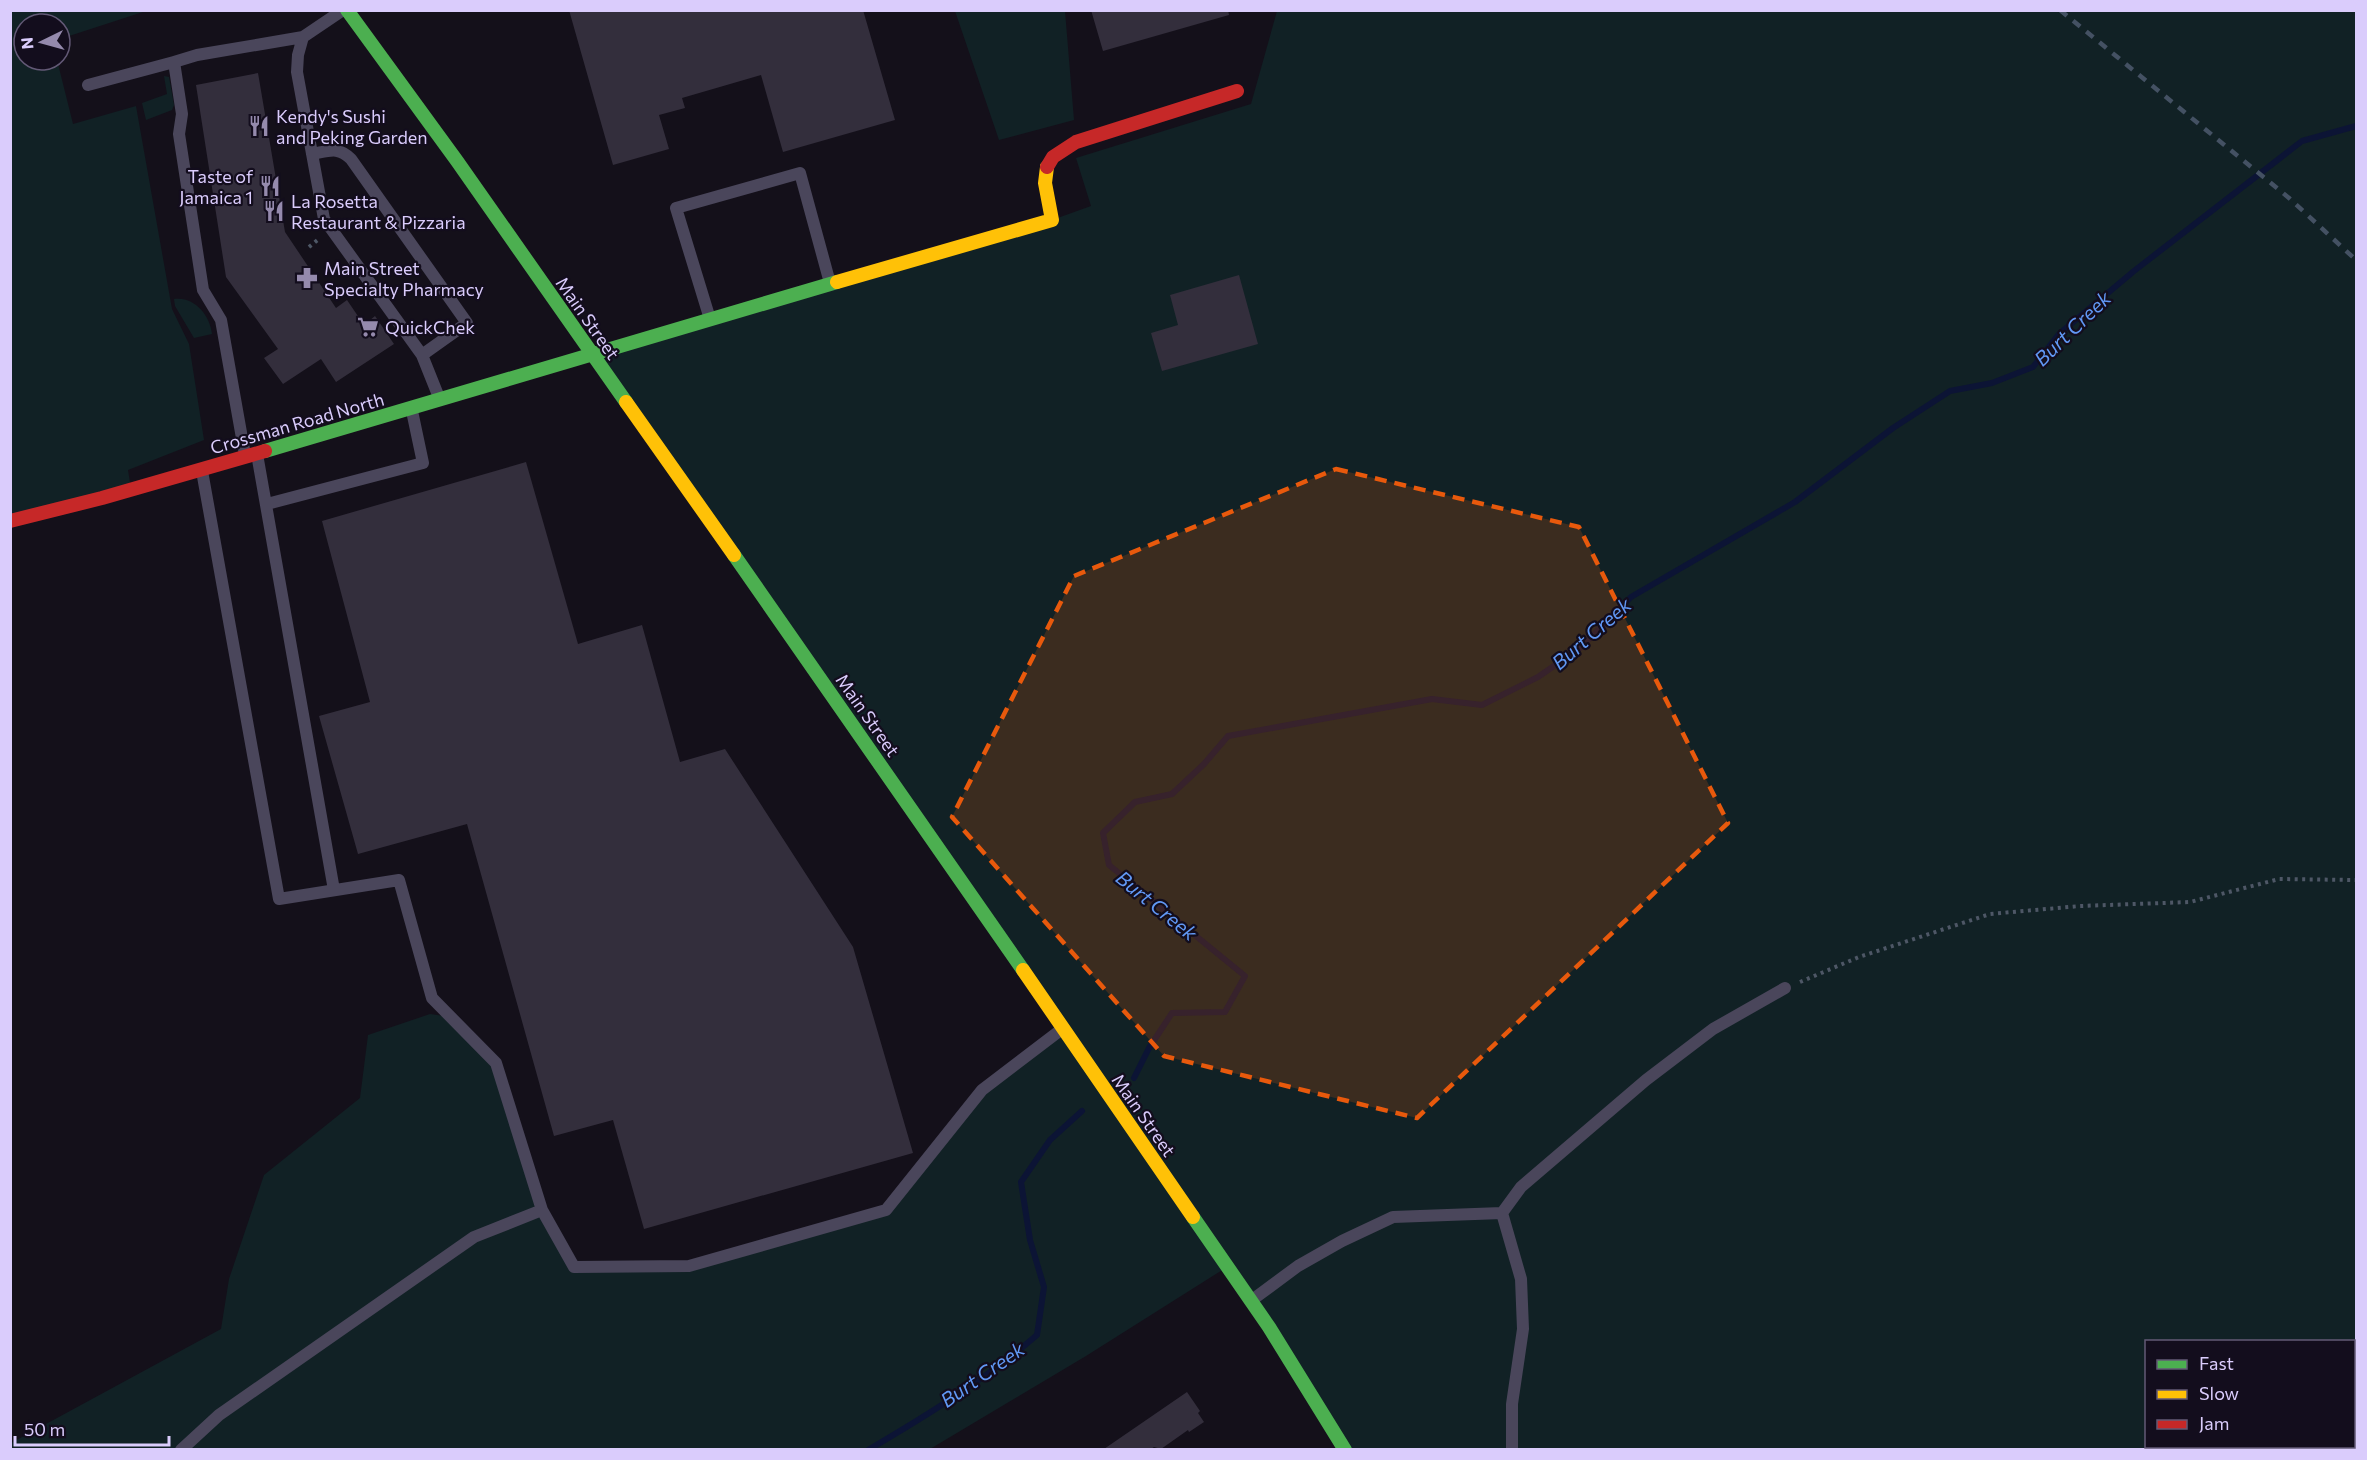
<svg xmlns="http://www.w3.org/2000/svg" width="2367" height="1460" font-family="Commissioner,sans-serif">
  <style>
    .green { fill: #112125; fill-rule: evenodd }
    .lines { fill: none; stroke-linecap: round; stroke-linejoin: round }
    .stream { stroke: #0c1435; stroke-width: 6 }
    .building { fill: #332e3c }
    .path { stroke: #4e5766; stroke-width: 4; stroke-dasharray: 3 4.5; stroke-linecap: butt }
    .lane { stroke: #4a465b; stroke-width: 12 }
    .fast { stroke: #4caf50; stroke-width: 14 }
    .slow { stroke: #ffc107; stroke-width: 14 }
    .jam { stroke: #c62828; stroke-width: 14 }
    .rail { stroke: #445163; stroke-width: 4.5; stroke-dasharray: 9 8; stroke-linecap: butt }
    .marked { fill: #e8590c; fill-opacity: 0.2; stroke: #e8590c; stroke-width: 4.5; stroke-dasharray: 12 8; stroke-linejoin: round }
    .labels { text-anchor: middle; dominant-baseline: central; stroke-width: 4.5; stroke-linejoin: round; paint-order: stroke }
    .poi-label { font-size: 18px; fill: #daccfc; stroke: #130d1d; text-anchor: start }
    .street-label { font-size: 18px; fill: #daccfc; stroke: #130d1d }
    .water-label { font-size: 20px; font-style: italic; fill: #6198f5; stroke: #130d1d }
  </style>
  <rect width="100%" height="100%" fill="#14101a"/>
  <!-- green -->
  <path class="green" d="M11,11h135l-83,27 -3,10v-24h-36v36h33l16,64 63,-18 36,203 17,35 15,96 -76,30 3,19 -120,32z
    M955,11h110l9,109 -75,20z
    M1277,11h1079v1438h-1012l-117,-182 -141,89 -156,93 -919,1v-7l210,-114 8,-50 35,-104 96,-77 8,-63 62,-21 21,3 45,46 46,147 32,57 115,-1 197,-56 96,-120 80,-62 -470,-673 460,-135 39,-14 -15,-48 175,-54zM2146,1342h208v104h-208z
    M164,76l5,1 5,28 -2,5 -26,10 -4,-17 25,-9z
    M174,299c20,-3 36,16 38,35l-18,4 -19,-32z"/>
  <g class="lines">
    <!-- stream -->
    <path class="stream" d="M1134,1078l15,-30 23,-35 53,-1 20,-36 -136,-111 -6,-32 32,-31 37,-8 32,-30 24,-28 204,-37 50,6 56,-28 42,-29 51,-51 164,-95 98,-74 57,-37 42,-8 41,-16 26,-33 75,-63 168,-130 54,-15
      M868,1450c58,-34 118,-71 169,-115l7,-48 -14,-47 -9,-58 29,-42 32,-29"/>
  </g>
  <!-- building -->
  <path class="building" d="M569,10h294l32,110 -112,32 -22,-77 -79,23 3,10 -26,7 10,34 -56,16z
    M1091,10h137l1,5 -126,36z
    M258,73l27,159 51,76 11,-8 17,25 11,-9 19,28 -58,38 -15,-23 -38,25 -19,-26 14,-9 -52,-72 -30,-192z
    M1239,275l19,69 -96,27 -11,-38 27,-8 -8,-30z
    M526,462l52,182 64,-19 38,137 45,-13 128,198 60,206 -269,76 -31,-109 -59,16 -87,-312 -109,30 -39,-138 51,-14 -48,-181z
    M1187,1392l13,19 -2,2 6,9 -15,10 -1,-2 -27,19 -7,-2 -3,2h-47z"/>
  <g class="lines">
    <!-- path -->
    <path class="path" d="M293,207l14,-3
      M309,247l11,-9
      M1800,982l59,-25 131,-43 90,-8 110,-4 89,-23 77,1"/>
    <!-- lane -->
    <path class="lane" d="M303,37l40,-27
      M88,85l86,-23
      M312,154c17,-3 26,-8 39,5l116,164 -45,32
      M710,319l-34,-111 124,-35 30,110
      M257,454l77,436
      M245,455l-24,-135 -18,-30 -24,-156 3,-20 -8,-52 23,-7 106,-18 -5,18 -1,17 27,147 98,136 18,45
      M202,471l77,428 120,-19 33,118 64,65 46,147 32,57 115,-1 197,-56 96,-120 80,-61
      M267,504l156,-41 -11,-52
      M1252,1300l46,-34 44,-25 51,-24 109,-4
      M181,1450l38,-35 255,-178 68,-27
      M1512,1450v-46l11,-75 -2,-50 -19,-66 19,-26 125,-107 67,-51 72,-41"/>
    <!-- fast -->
    <path class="fast" d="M347,10l110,151 169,241
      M265,451l572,-169
      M734,555l289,415
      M1193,1217l76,110 76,123"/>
    <!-- slow -->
    <path class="slow" d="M837,282l215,-62 -7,-37 2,-16
      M626,402l108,153
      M1023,970l170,247"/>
    <!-- jam -->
    <path class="jam" d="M1047,167l6,-10 23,-15 161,-51
      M10,521l92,-23 163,-47"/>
    <!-- rail -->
    <path class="rail" d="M2060,10l229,188 67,62"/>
  </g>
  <!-- marked area -->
  <path class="marked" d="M1336,469l243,58 149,296 -311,295 -253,-62 -212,-239 122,-241z"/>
  <!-- icons -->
  <defs>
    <symbol id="restaurant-bare" viewBox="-9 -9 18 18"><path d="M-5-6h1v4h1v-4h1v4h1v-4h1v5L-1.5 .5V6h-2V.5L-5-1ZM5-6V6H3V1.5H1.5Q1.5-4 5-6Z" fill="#958aad" stroke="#130d1d" stroke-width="2.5" paint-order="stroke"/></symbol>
    <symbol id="pharmacy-bare" viewBox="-9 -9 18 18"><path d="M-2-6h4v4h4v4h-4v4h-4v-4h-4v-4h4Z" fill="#958aad" stroke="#130d1d" stroke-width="2.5" paint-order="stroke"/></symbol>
    <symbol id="supermarket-bare" viewBox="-9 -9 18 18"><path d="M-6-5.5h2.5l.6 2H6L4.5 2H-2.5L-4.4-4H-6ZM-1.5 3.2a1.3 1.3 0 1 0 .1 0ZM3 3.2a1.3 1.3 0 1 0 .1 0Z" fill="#958aad" stroke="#130d1d" stroke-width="2.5" paint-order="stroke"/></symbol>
  </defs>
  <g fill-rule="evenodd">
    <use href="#restaurant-bare" x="244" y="111" width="30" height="30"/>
    <use href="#restaurant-bare" x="255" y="171" width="30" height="30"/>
    <use href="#restaurant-bare" x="259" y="196" width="30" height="30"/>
    <use href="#pharmacy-bare" x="292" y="263" width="30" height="30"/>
    <use href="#supermarket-bare" x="353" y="312" width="30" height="30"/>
  </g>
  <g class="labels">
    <!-- poi labels -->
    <g class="poi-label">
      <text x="276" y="116">Kendy's Sushi<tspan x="276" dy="21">and Peking Garden</tspan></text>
      <text x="253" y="176" text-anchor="end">Taste of<tspan x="253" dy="21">Jamaica 1</tspan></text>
      <text x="291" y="201">La Rosetta<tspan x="291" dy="21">Restaurant &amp; Pizzaria</tspan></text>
      <text x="324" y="268">Main Street<tspan x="324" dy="21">Specialty Pharmacy</tspan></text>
      <text x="385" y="327">QuickChek</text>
    </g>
    <!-- street labels -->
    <g class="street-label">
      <text transform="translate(588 318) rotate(55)">Main Street</text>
      <text transform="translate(297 423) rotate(-16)">Crossman Road North</text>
      <text transform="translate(868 715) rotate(55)">Main Street</text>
      <text transform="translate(1144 1115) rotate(55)">Main Street</text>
    </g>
    <!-- water labels -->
    <g class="water-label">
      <text transform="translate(2072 328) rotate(-44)">Burt Creek</text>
      <text transform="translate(1591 633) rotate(-41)">Burt Creek</text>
      <text transform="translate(1157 905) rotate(39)">Burt Creek</text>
      <text transform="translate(982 1374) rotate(-35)">Burt Creek</text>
    </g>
  </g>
  <!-- border -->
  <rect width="2367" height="1460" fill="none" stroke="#daccfc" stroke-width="24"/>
  <!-- legend -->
  <rect x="2145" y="1340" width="210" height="108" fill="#130d1d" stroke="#635976" stroke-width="1.5"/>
  <rect x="2157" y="1360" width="30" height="9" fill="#4caf50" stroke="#635976" stroke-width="1.5"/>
  <text x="2199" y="1370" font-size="18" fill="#daccfc">Fast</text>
  <rect x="2157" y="1390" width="30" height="9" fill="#ffc107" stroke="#635976" stroke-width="1.5"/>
  <text x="2199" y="1400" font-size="18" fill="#daccfc">Slow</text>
  <rect x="2157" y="1420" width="30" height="9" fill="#c62828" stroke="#635976" stroke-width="1.5"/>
  <text x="2199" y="1430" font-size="18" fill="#daccfc">Jam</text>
  <!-- north arrow -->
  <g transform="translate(42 42) rotate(265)"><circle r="28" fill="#130d1d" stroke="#635976" stroke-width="1.5"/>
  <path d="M0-4.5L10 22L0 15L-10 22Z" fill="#958aad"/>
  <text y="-9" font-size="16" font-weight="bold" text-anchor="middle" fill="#daccfc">N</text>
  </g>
  <!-- scale -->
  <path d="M15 1436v9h154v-9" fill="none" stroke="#daccfc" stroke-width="3"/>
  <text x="24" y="1436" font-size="18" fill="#daccfc" stroke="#130d1d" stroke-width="4.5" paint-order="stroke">50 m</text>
</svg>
